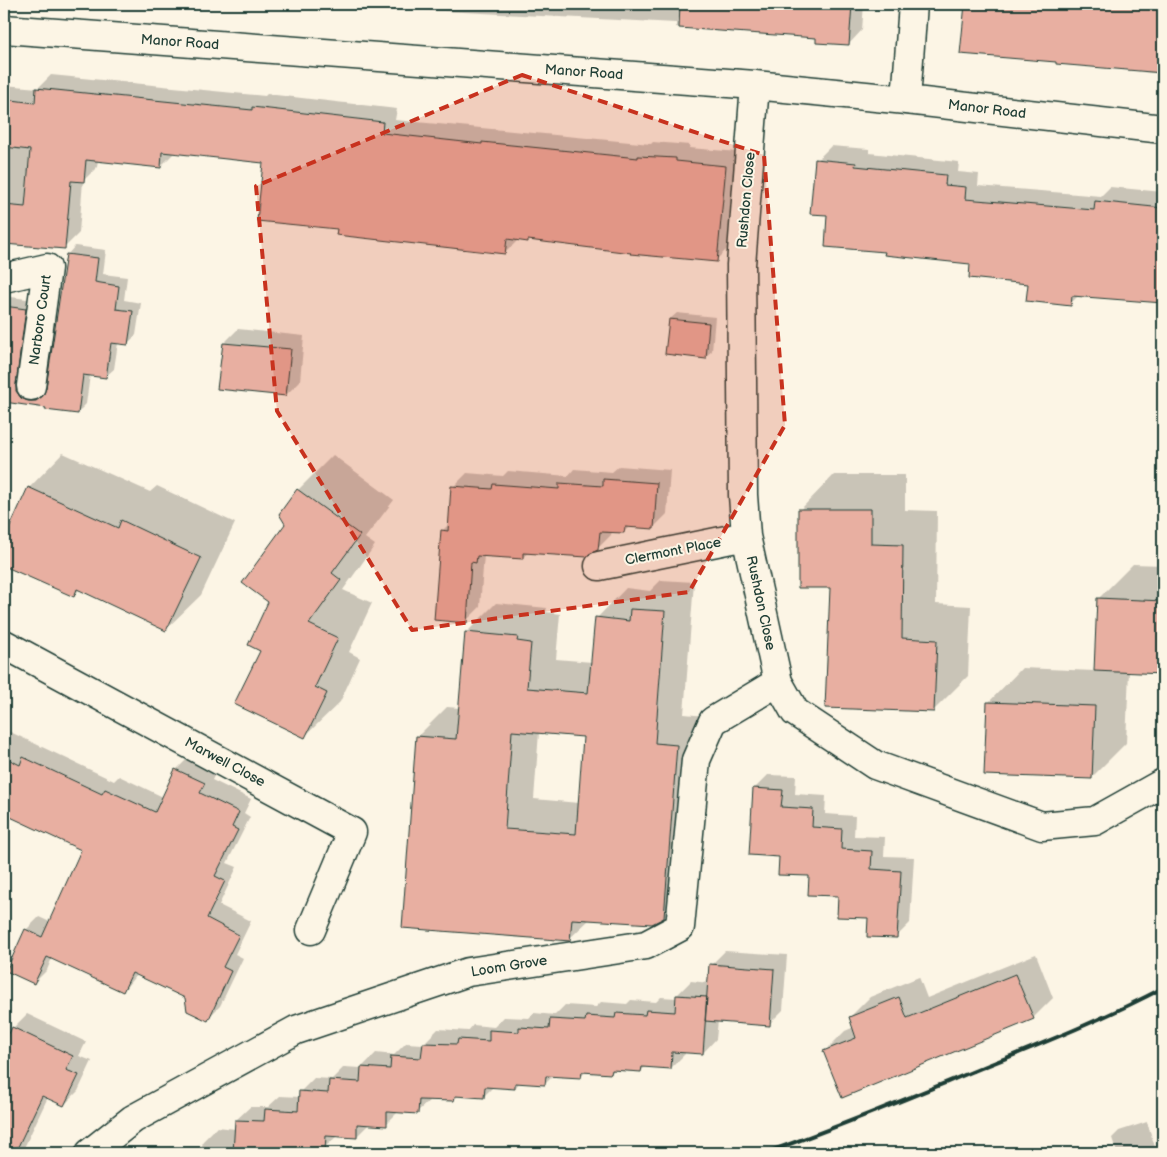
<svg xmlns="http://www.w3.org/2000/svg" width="1167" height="1157" font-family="'Balsamiq Sans',sans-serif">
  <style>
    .shadow { fill: #0003; fill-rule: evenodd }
    .building { fill: #e8afa1; stroke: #1f3d34; fill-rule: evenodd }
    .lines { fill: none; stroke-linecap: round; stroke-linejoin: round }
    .minor-casing { stroke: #1f3d34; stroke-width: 31 }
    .minor { stroke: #fcf5e5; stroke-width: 28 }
    .rail { stroke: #1f3d34; stroke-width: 4 }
    .marked { fill: #c8321e; fill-opacity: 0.2; stroke: #c8321e; stroke-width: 4; stroke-dasharray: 10 6; stroke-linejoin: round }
    .labels { text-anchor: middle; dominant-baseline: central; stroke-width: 4; stroke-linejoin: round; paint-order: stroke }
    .street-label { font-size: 14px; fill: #1f3d34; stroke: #fcf5e5 }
  </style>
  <rect width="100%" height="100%" fill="#fcf5e5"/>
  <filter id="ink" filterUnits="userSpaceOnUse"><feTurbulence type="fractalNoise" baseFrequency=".02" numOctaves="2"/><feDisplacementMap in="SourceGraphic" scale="10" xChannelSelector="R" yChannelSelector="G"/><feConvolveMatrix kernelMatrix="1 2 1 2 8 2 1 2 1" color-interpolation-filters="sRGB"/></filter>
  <g filter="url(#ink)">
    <!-- shadow -->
    <path class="shadow" d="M307,4h557l-2,26 -13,14 -31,-7 -142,-10v-4z
      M966,4h197v70l-20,-2 1,-2 -183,-17z
      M51,75l214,21 2,-2 130,15 -2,11 256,24 2,-2 37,3 -1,3 50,4 -9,94 -14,14 -188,-21 -10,1 -13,13 -241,-91 -89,-10 -15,15 -62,-7 -1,7 -14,14 -4,52 -14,14 -61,-5v-157l34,3z
      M831,146l38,3v4l90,9 -1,10 21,2 -1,12 123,10 9,-9 53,5v110l-84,-7 -9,9 -41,-21 -58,-21 -85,-11 -57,-37 -12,-54z
      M75,246l31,4 -3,24 24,3 -3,23 17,3 -5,32 -9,9 -9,-1 -4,26 -9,8 -15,-2 -4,29 -9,9 -30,-6 -43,-6v-105l30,4 5,93 7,-1 21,-137z
      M677,313l38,4 -3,34 -7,6 -35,-38z
      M238,329l66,7 -4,45 -14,14 -62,-52z
      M63,453l87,39 7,-6 78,37 -34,72 -35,34 -86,-40 -7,7 -69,-32v-21l25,-55z
      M333,455l61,45 -29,38 10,7 -32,45 29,13 -23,49 11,6 -20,44 -35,34 -44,-86 26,-126 -7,-10 18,-24z
      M619,466l51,4 -3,44 -14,14 -23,-2 -6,6 -12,-1 -1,4 -14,14 -68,3 -7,6 -38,-3 -4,52 -14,14 -24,-90 8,-8 3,-36 14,-14 36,3 5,-5 60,5 6,-7 38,3z
      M834,475h71v35l32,1 -1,93 35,2 -3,70 -35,35 -102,-124 -31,-77z
      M1133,564l30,1v107l-34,-1 -3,72 -35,35 -103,-75 34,-35 73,3 3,-72z
      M661,580l33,2 -10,132 22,2 -12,171 -30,30 -74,2 -21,20 -152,-202 30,-30 13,1 6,-75 30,-30 51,5 -1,4 14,2 -4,45 36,3 5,-44 29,-30 24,3zM539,732l45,4 -5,67 -45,-4z
      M4,729l110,52 5,-5 44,21 13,-27 13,-13 28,13 -5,10 39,19 -7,14 6,4 -23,46 10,4 -18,38 32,16 -16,33 8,4 -23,48 -13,13 -21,-22 -49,-23 -14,17 -71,-33 -5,12 -13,13 -8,-53 13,-13 11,5 32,-72 -78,-37z
      M768,775l28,1 -1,18 31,2 -1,18 30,2 -1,20 31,1 -1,19 30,1 -4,66 -14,14 -56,-42 -60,-39 -26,-67z
      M725,951l62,4 -4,55 -14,14 -51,-3 -2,18 -13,14 -18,-2v3l-14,14 -25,-2 -5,5 -26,-2 -4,4 -25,-2 -5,6 -27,-2 -9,9 -25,-2 -5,6 -21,-2 -10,10 -25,-1 -5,5 -23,-1 -14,13 -18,-1 -13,13 -16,-1 -14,14 -19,-1 -13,12h-16l-2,5h-128l6,-6h18l1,-6 14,-14 19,2v-9l14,-13h18l12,-11 20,1v-5l14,-14 18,1 12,-12 17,1 15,-15 18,2 12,-12 17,1 15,-15 30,2 5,-6 21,2 10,-10 25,1 5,-5 21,2 10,-10 31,2 5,-5 26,2 4,-4 25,2 5,-5 16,1v-3l14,-14 18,2 2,-18z
      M1036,954l17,44 -20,20 -208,33 20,-20 9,-4 -4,-10 20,-20 49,-20 8,21z
      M27,1014l59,28 -7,14 13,5 -14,30 -14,14 -16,-8 -26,55 -18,1v-119l2,-3 5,3 2,-6z
      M1147,1122l10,31h-40l-5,-15 7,-7z"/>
    <!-- building -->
    <path class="building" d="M680,4h172l-3,41 -33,-2v-5l-137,-10z
      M965,4h198v69l-107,-9v-2l-96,-8z
      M36,88l216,22v-3l131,15 -1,11 100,11v-2l156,16v-2l38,2v3l50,5 -9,96 -87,-8 1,-1 -103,-13v2l-21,-3 -2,15 -169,-19 1,-6 -80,-8 6,-58 -101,-11 -1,16 -75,-8 -2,22 -13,-1 -6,68 -61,-5v-39l21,2 5,-57 -26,-3v-48l31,4z
      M815,159l41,4 -1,3 91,9 -1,10 21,2 -1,12 129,11 1,-9 68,7v95l-91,-7 -1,10 -45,-5 2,-17 -59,-6 1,-14 -86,-9 1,-3 -60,-5 2,-32 -17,-1z
      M66,254l32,4 -3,24 24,4 -3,23 17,2 -5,34 -17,-2 -5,35 -23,-3 -5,39 -33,-4 1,-2 -42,-6v-96l22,3 -10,75v7l5,7 7,3h8l7,-5 3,-8z
      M669,319l40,4 -3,36 -41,-5z
      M223,343l68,6 -5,47 -69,-7z
      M603,479l54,4 -3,46 -29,-2 -1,6 -24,-1 -2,18 -9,4 -2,3 -64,-4v6l-46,-3 -1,7 -5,-1 -4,61 -33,-3 7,-90 7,1 3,-45 41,3 1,-5 66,5v-6l44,3z
      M28,487l90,41 3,-8 80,38 -35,73 -89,-42 -3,8 -70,-31v-26z
      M297,489l63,46 -28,38 9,7 -32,44 29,14 -23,49 12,6 -22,45 -71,-34 26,-53 -12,-6 20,-43 -26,-19 43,-59 -6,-10z
      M798,509h73v35l32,1 -1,93 35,2 -3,72 -109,-4 5,-120h-32z
      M1097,598l66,3v73l-69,-3z
      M630,609l35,2 -10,132 22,2 -13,173 -12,6 -80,-5 -2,22 -168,-13 14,-192 40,3 9,-107 53,5 -1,4 14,2 -4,45 61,5 7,-76 34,4zM512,731l71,6 -7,97 -71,-5z
      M987,702l108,4 -3,73 -108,-4z
      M4,757l16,8 3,-8 79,37 3,-5 50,23 20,-43 30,14 -5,10 39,19 -7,15 6,3 -23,46 10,5 -18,37 32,17 -16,32 8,4 -23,50 -21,-10 -2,-13 -53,-25 -9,19 -76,-35 -13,27 -28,-13 19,-42 17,8 39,-87 -77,-36z
      M753,788l30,2 -2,17 32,2 -1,18 30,2 -1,20 31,2 -1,18 30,2 -4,67 -30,-1 1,-19 -31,-1 1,-21 -30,-1 1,-19 -31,-1 1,-18 -30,-2z
      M709,964l65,5 -4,57 -65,-5z
      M1015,974l19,45 -192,79 -19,-47 33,-13 -7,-21 50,-20 8,21z
      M676,995l31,2 -4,57 -31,-2 -1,17 -29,-2 -1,5 -29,-2 -1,4 -29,-2 -1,6 -35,-2 -1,9 -30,-2v6l-30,-2 -1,11 -29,-2 -1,5 -35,-1 -1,14 -31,-2v14l-30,-2v14l-31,-2 -1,14 -29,-2v5h-63l2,-33 29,1 1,-12 33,2 1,-20 29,2 1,-13 31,2 1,-15 29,2 1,-13 30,2 2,-15 34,1 1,-5 31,2v-11l30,2v-5l30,2 1,-10 35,2 1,-5 29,2 1,-5 29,2 1,-5 29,2z
      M12,1027l61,29 -7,14 13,5 -15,31 -22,-10 -27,57h-11v-108z"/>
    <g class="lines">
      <defs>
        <path id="minor" d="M4,29l751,56 151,15 257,29
          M755,85l-14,180 2,230 3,41 32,146 17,30 80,53 167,61 53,-5 68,-38
          M906,100l7,-96
          M4,278l43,-10 -16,118
          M599,566l147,-30
          M4,644l348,188 -41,98
          M90,1153l43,-34 163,-89 172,-58 178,-27 34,-18 16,-167 17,-39 65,-39"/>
      </defs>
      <!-- minor casing -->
      <use href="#minor" class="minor-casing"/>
      <!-- minor -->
      <use href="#minor" class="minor"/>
      <!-- rail -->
      <path class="rail" d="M764,1153c73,-25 144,-55 215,-84 62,-25 125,-50 184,-81"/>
    </g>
  </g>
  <!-- marked area -->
  <path class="marked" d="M522,75l242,80 21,270 -96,167 -277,38 -135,-219 -21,-225z"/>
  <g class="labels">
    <!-- street labels -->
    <g class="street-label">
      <text transform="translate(180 42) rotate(4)">Manor Road</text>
      <text transform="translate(584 72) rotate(4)">Manor Road</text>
      <text transform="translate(987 109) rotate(7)">Manor Road</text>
      <text transform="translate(746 200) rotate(-85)">Rushdon Close</text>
      <text transform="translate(40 320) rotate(-82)">Narboro Court</text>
      <text transform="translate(673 551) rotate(-11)">Clermont Place</text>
      <text transform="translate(761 603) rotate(78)">Rushdon Close</text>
      <text transform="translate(225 762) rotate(28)">Marwell Close</text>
      <text transform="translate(509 966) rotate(-9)">Loom Grove</text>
    </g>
  </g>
  <!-- margin -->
  <rect width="1167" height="1157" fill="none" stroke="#fcf5e5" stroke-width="20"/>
  <rect x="10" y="10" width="1147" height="1137" fill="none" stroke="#1f3d34" stroke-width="2" filter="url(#ink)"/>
</svg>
